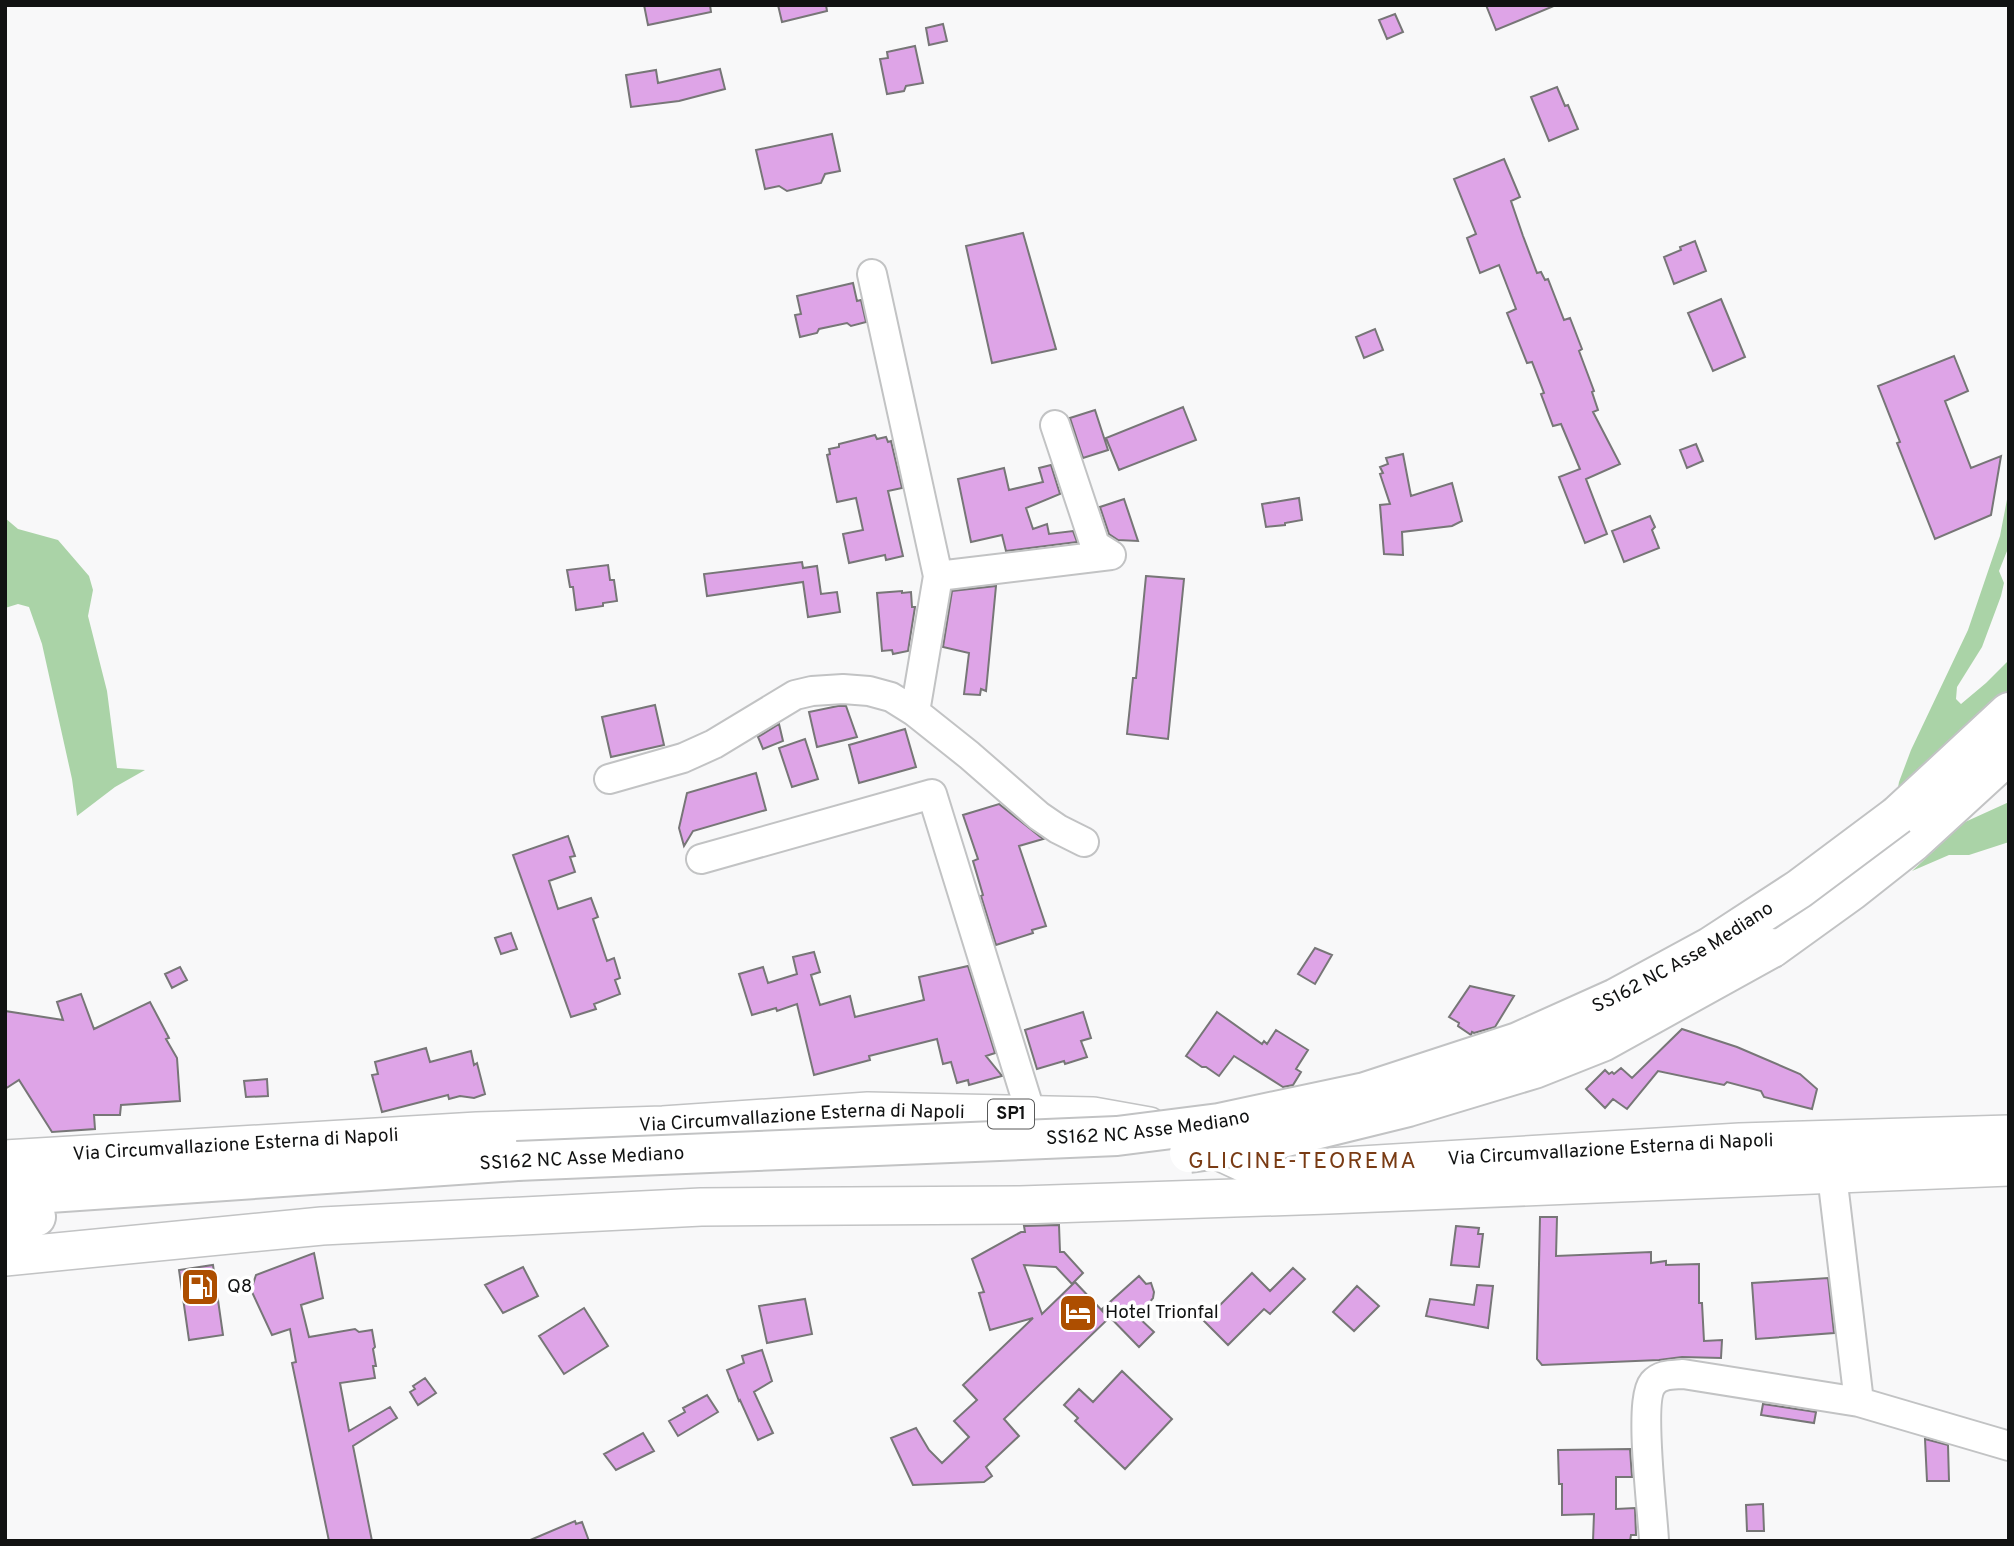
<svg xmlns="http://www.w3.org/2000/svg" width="2014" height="1546" font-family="Overpass,sans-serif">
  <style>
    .green { fill: #aad3a7 }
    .building { fill: #dea4e7; stroke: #777677; stroke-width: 2 }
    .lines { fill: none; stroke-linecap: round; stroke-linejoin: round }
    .minor-casing { stroke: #c2c3c4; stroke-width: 32 }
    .major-casing { stroke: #c2c3c4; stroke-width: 40 }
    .highway-casing { stroke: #c2c3c4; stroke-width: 42 }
    .minor { stroke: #fff; stroke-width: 28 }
    .major { stroke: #fff; stroke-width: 37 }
    .highway { stroke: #fff; stroke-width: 38 }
    .highway-bridge-casing { stroke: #c2c3c4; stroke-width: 42; stroke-linecap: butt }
    .highway-bridge { stroke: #fff; stroke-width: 38 }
    .labels { text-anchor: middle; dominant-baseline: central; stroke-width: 7; stroke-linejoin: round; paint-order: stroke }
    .shield { fill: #fff; stroke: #585959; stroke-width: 2 }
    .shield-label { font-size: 18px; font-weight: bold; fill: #111212 }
    .street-label { font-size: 19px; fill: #111212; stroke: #fff }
    .poi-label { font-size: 19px; fill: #111212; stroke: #fff; text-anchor: start }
    .quarter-label { font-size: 23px; letter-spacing: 2px; fill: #793b14; stroke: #fff }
  </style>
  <rect width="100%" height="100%" fill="#f8f8f9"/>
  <!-- green -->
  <path class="green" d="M2009,489v57l-10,25 5,12 -3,13 -19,51 -25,40 -1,12 5,5 25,-21 23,-23v31l-38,39 -74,63 2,-11 12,-32 57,-120 32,-94z
    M5,518l13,11 40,11 31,36 4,14 -5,26 19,75 10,77 28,2 -30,17 -38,29 -5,-37 -30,-135 -13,-37 -11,-3 -13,4z
    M2009,802v40l-40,13h-20l-37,16 53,-49z"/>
  <!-- building -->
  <path class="building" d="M644,5h66l1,7 -63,13z
    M778,5h48l1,6 -45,11z
    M1486,5h67l1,1 -58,24z
    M1395,14l8,18 -16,7 -8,-19z
    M943,24l4,17 -18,4 -3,-17z
    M915,46l8,37 -17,3 -2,5 -17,3 -7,-35 8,-1 -1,-6z
    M720,69l5,20 -46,12 -48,6 -5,-32 30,-5 2,13z
    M1557,87l8,19 3,-1 10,24 -29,12 -18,-44z
    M832,134l8,37 -15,3 -4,9 -34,8 -8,-5 -14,3 -9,-39z
    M1504,159l16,38 -9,4 12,35 14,37 4,-1 4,8 3,-1 16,41 6,-2 12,31 -3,2 15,40 -2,1 6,18 -5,2 27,52 -34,15 21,55 -22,9 -26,-66 21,-8 -19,-45 -8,2 -12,-32 3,-1 -12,-31 -5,1 -20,-50 9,-4 -17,-44 -19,8 -13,-35 9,-4 -22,-55z
    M1023,233l33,116 -64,14 -26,-117z
    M1695,241l11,30 -32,13 -10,-27 17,-7 -1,-3z
    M853,283l4,18 4,-1 5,22 -15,4 -4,-3 -28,6 -2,4 -17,4 -5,-22 6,-1 -4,-18z
    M1721,299l24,58 -32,14 -25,-58z
    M1375,329l8,21 -19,8 -8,-21z
    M1954,356l14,35 -23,10 26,67 30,-12 -10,59 -56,24 -38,-96 3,-1 -22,-56z
    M1183,407l13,33 -77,30 -13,-32z
    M1095,410l13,40 -25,8 -13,-40z
    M875,435l2,4 9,-2 2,5 3,-1 11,47 -14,3 15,65 -17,4 -1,-5 -36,8 -6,-29 20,-4 -7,-32 -19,4 -10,-47 3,-1 -1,-5 10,-2v-3z
    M1696,444l7,17 -16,7 -7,-18z
    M1403,454l8,42 41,-13 10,38 -10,5 -50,6 1,23 -19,-1 -4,-49 10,-1 -10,-30 3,-1 -3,-6 8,-3 -2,-6z
    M1051,465l9,29 -34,14 7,21 14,-5 2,10 24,-3 4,11 -71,9 -4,-16 -31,7 -13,-63 46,-11 5,22 34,-8 -4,-14z
    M1299,498l3,22 -17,3v2l-19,2 -4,-23z
    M1124,499l14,42 -20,-1 -9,-6 -9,-27z
    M1650,516l5,11 -3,3 7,18 -35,14 -12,-31z
    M802,562l1,6 14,-2 4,28 16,-2 3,20 -32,5 -5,-35 -96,14 -3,-22z
    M608,565l2,15h4l3,21 -14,2v3l-27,4 -3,-23h-3l-3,-17z
    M1146,576l38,3 -16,160 -41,-5 6,-56h3z
    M996,586l-10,105 -5,-2 -1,6 -16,-1 5,-41 -26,-6 9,-56z
    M902,591v2l9,-1 1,15h3l-7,44 -15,3 -1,-4 -10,1 -5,-58z
    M655,705l9,40 -53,12 -9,-40z
    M838,706h8l11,31 -40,10 -8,-35z
    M779,724l4,17 -20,8 -5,-12z
    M905,729l11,38 -57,16 -10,-38z
    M805,739l13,40 -26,8 -13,-39z
    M756,773l10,37 -73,21 -9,15 -5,-18 8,-35z
    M999,804l44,35 -24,7 27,80 -14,4 1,3 -37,12 -15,-49 2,-1 -10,-34 5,-2 -15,-44z
    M568,836l7,20 -5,1 5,15 -26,9 9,28 33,-11 7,19 -5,2 14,42 7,-3 6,20 -5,2 5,14 -26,10 2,5 -25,8 -58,-162z
    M511,933l6,16 -16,5 -6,-16z
    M1315,948l17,7 -17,29 -17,-10z
    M814,952l6,20 -9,3 9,30 30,-9 5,21 69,-17 -5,-23 49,-11 27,87 -9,3 16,20 -33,9 -1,-5 -11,3 -6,-21 -8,2 -6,-25 -68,17 1,4 -56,15 -17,-71 -20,7 -1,-3 -24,7 -13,-41 24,-7 5,16 29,-9 -4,-17z
    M180,967l7,13 -15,8 -7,-14z
    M1470,986l44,10 -19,31 -21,6 -2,-1 -1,3 -13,-9 1,-3 -10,-6z
    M81,994l13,35 56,-27 19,36 -3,1 11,19 3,43 -59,4 -1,10h-26l1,14 -43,3 -33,-52 -14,9v-78l58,9 -6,-18z
    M1083,1012l8,26 -10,3 6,16 -22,7 -1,-3 -27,8 -12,-39z
    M1217,1012l45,32 2,-3 3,3 9,-14 32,20 -12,19 5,3 -8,13 -10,2 -49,-31 -15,20 -13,-9h-4l-16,-11z
    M1682,1029l55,18 63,27 17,15 -5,20 -48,-12 -3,-6 -34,-9 -3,3 -66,-14 -31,38 -14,-10 -8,9 -19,-19 19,-19 4,4 3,-2 2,2 7,-6 11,10z
    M426,1048l4,14 41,-11 3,14 3,-2 8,31 -11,4 -14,-2 -11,3 -1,-4 -66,17 -10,-37 6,-1 -3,-12z
    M267,1079l1,17 -22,1 -2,-16z
    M1540,1217h17l-1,39 95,-4v11l15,-2v4l33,-1v39h3l2,38 18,-1 -1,18 -39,-1 -23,3 -117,5 -5,-6z
    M1059,1225l1,27h4l19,21 -11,11 -16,-17 -32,-2 18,49 33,-32 34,36 -105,101 15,17 -33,31 6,9 -8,6 -71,3 -22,-47 25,-10 13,22 13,13 27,-26 -15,-16 23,-21 -14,-15 70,-67 -43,12 -11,-37 5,-1 -12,-33 49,-27h4l-1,-6z
    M1456,1226l23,2 -1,6h5l-4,33 -28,-2z
    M314,1253l9,45 -22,7 8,32 46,-8 4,3 13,-2 3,17 -2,2 3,17h-3l2,12 -35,5 9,48 41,-24 7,11 -44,28 19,95h-43l-37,-178 4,-1 -6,-33 -18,6 -21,-45 5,-15z
    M213,1265l10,70 -34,5 -10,-70z
    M523,1267l15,29 -35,17 -18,-28z
    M1293,1268l12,11 -35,35 -6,-5 -36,36 -24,-24 48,-48 18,18z
    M1139,1276l7,8 5,-1 3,9 -1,6 -15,19 16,15 -15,15 -37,-38z
    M1828,1278l6,55 -78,6 -4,-56z
    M1477,1285l16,1 -5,42 -62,-12 4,-17 44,6z
    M1357,1286l22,20 -25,25 -21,-19z
    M805,1299l7,35 -45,9 -8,-37z
    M584,1308l24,38 -44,28 -25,-38z
    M762,1350l10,31 -18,11 19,41 -15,7 -18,-40 -1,1 -12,-31 17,-7 -2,-7z
    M1122,1371l50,48 -47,50 -50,-48 3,-3 -14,-13 15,-16 14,13z
    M425,1378l11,15 -18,12 -8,-13 5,-3 -2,-3z
    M707,1395l11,17 -40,24 -9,-15 16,-9 -2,-4z
    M1763,1404l53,8 -2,11 -53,-8z
    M643,1433l11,18 -38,19 -12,-16z
    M1925,1439l23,6 1,36h-22z
    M1630,1449l2,28h-16v32l19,-1 1,27h-5l-1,6h-37l1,-27 -32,1v-31h-3l-1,-34z
    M1763,1504l1,27h-17l-1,-26z
    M575,1521l1,3 6,-2 7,19h-61z"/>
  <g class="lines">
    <defs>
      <path id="minor" d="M872,274l66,302
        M1055,425l40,120 16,10
        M915,712l23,-136 173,-21
        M609,779l74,-21 31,-14 81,-49 17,-4 31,-2 26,2 22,6 24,15 54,43 70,61 19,13 26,13
        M701,859l231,-65 99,320
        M1832,1175l27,227 150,44
        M1654,1541c-1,-28 -16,-140 -1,-158 8,-9 19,-8 30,-9l176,28"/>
      <g id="major">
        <path id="s1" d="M1201,1143l56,26 21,1 462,-28 269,-8"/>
        <path id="s2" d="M5,1159l472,-28 186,-6 205,-14 225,5 56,10"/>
        <path d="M5,1257l317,-31 379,-19 319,-2 308,-10 681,-28"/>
      </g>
      <path id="highway" d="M1898,815l111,-103
        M1772,948l79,-57 62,-49 96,-88
        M5,1196l512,-35
        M5,1224l31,-7"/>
    </defs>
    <!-- minor casing -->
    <use href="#minor" class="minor-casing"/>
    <!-- major casing -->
    <use href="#major" class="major-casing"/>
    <!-- highway casing -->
    <use href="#highway" class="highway-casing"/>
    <!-- minor -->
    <use href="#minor" class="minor"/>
    <!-- major -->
    <use href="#major" class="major"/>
    <!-- highway -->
    <use href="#highway" class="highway"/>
    <defs>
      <g id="highway-bridge">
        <path d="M1189,1153l73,-10 146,-36 126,-38 68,-27 170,-94"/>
        <path id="s3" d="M517,1161l600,-25 102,-13 146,-31 153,-50 98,-44 94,-51 89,-58 99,-74"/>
      </g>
    </defs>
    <!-- highway-bridge casing -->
    <use href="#highway-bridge" class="highway-bridge-casing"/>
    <!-- highway-bridge -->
    <use href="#highway-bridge" class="highway-bridge"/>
  </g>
  <!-- icons -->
  <defs>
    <symbol id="fuel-square" viewBox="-11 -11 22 22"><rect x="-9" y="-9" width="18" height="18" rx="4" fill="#ad4e00" stroke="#fff"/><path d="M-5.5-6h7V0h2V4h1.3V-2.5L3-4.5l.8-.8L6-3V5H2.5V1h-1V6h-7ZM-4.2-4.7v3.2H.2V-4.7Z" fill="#fff"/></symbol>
    <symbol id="hotel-square" viewBox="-11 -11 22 22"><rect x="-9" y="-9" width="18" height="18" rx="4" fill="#ad4e00" stroke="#fff"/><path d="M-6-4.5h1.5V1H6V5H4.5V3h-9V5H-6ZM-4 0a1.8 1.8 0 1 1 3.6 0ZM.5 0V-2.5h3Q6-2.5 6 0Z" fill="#fff"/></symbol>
  </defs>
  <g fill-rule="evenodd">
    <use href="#fuel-square" x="178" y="1265" width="44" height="44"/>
    <use href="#hotel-square" x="1056" y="1291" width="44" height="44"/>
  </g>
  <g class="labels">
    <!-- shield labels -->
    <rect class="shield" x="988" y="1099.5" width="46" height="29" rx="5"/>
    <g class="shield-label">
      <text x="1011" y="1114">SP1</text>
    </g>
    <!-- street labels -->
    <g class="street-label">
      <text stroke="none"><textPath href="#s3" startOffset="1199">SS162 NC Asse Mediano</textPath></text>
      <text stroke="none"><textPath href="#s2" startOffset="798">Via Circumvallazione Esterna di Napoli</textPath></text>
      <text stroke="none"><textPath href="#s3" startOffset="632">SS162 NC Asse Mediano</textPath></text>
      <text stroke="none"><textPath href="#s2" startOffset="231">Via Circumvallazione Esterna di Napoli</textPath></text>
      <text stroke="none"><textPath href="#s1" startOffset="416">Via Circumvallazione Esterna di Napoli</textPath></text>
      <text transform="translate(582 1159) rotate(-3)">SS162 NC Asse Mediano</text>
    </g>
    <!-- poi labels -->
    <g class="poi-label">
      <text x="227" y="1287">Q8</text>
      <text x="1105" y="1313">Hotel Trionfal</text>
    </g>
    <!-- quarter labels -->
    <g class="quarter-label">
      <text x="1303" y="1162">GLICINE-TEOREMA</text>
    </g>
  </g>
  <!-- border -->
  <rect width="2014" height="1546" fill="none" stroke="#111212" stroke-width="14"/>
</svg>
